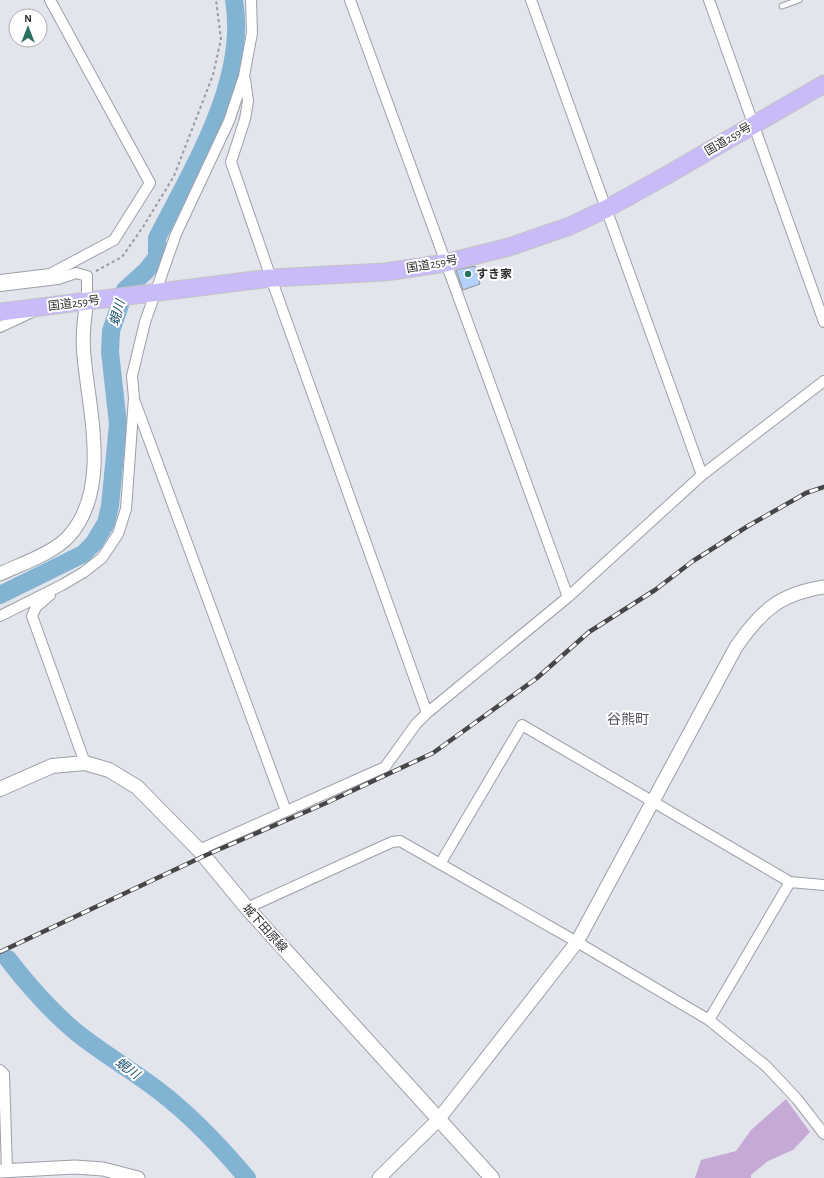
<svg xmlns="http://www.w3.org/2000/svg" width="824" height="1178" font-family="'Alegreya Sans','Noto Sans JP',sans-serif">
  <style>
    .forest { fill: #c6aad6 }
    .lines { fill: none; stroke-linecap: round; stroke-linejoin: round }
    .river { stroke: #83b3d2; stroke-width: 18 }
    .building { fill: #b3d1fb; stroke: #8c9197 }
    .service-casing { stroke: #9d9fa7; stroke-width: 7 }
    .minor-casing { stroke: #9d9fa7; stroke-width: 12 }
    .tertiary-casing { stroke: #9d9fa7; stroke-width: 15 }
    .secondary-casing { stroke: #9d9fa7; stroke-width: 16 }
    .trunk-casing { stroke: #c4c4c5; stroke-width: 19 }
    .path { stroke: #989aa0; stroke-width: 2; stroke-dasharray: 3 3; stroke-linecap: butt }
    .service { stroke: #fff; stroke-width: 5 }
    .minor { stroke: #fff; stroke-width: 10 }
    .tertiary { stroke: #fff; stroke-width: 13 }
    .secondary { stroke: #fff; stroke-width: 14 }
    .trunk { stroke: #c8bbf7; stroke-width: 17 }
    .rail-casing { stroke: #464649; stroke-width: 4.5 }
    .rail { stroke: #fff; stroke-width: 3; stroke-dasharray: 9; stroke-linecap: butt }
    .poi-dot { fill: #2a7065; stroke: #fff; stroke-width: 1.5 }
    .labels { text-anchor: middle; dominant-baseline: central; stroke-width: 4; stroke-linejoin: round; paint-order: stroke }
    .street-label { font-size: 12px; fill: #2e2e31; stroke: #fff }
    .poi-label { font-size: 12px; font-weight: bold; fill: #2e2e31; stroke: #fff; text-anchor: start }
    .water-label { font-size: 13px; font-style: italic; fill: #175070; stroke: #fff }
    .quarter-label { font-size: 14px; fill: #52545b; stroke: #fff }
  </style>
  <rect width="100%" height="100%" fill="#e3e5ed"/>
  <!-- forest -->
  <path class="forest" d="M786,1099l24,33 -17,18 -25,11 -17,14v3h-56l6,-18 35,-9 15,-21z"/>
  <g class="lines">
    <!-- river -->
    <path class="river" d="M0,595l83,-41 11,-11 12,-20 4,-17 8,-82 -8,-72 1,-21 14,-41 21,-19 11,-14v-19c35,-69 91,-157 77,-238
      M8,959c18,24 45,54 68,73 32,26 69,45 99,72 26,22 50,48 72,74"/>
  </g>
  <!-- building -->
  <path class="building" d="M475,266l5,18 -17,6 -7,-20z"/>
  <g class="lines">
    <defs>
      <path id="service" d="M782,6l17,-6"/>
      <path id="minor" d="M350,0l218,597
        M531,0l171,475
        M709,0l115,322
        M245,79l3,22 -3,18 -14,43 40,116 156,435
        M0,280l50,-6 64,-34 36,-57 -100,-183
        M0,286l58,-7 18,-6 11,3v25
        M0,327l32,-15
        M135,402l151,409
        M50,595l-14,12 -4,9 53,147
        M0,616l62,-31 22,-13 18,-14 16,-24 8,-25 8,-111 -2,-22 13,-54 31,-88 53,-113 15,-45 8,-43 -1,-33
        M199,850l186,-83 31,-43 11,-11 141,-116 134,-122 122,-94
        M440,864l82,-139 268,157 34,3
        M247,908l145,-66 8,-1 177,101 132,78 57,46 31,33 27,35
        M709,1020l81,-138
        M0,1070l4,4 3,96"/>
      <path id="tertiary" d="M0,574c21,-10 54,-21 69,-38 42,-47 20,-124 15,-180 -2,-18 0,-37 3,-55
        M0,1171l75,-4 28,2 35,9
        M379,1178l59,-58 139,-178 159,-295c25,-36 43,-53 88,-60"/>
      <path id="secondary" d="M0,789l52,-23 33,-3 24,7 28,17 62,63 48,58 245,270"/>
      <path id="trunk" d="M0,312l271,-34 114,-6 60,-9 64,-16 61,-21 36,-17 63,-35 155,-90"/>
    </defs>
    <!-- service casing -->
    <use href="#service" class="service-casing"/>
    <!-- minor casing -->
    <use href="#minor" class="minor-casing"/>
    <!-- tertiary casing -->
    <use href="#tertiary" class="tertiary-casing"/>
    <!-- secondary casing -->
    <use href="#secondary" class="secondary-casing"/>
    <!-- trunk casing -->
    <use href="#trunk" class="trunk-casing"/>
    <!-- path -->
    <path class="path" d="M96,271l26,-14 21,-30 31,-51 39,-101 8,-36 -5,-39"/>
    <!-- service -->
    <use href="#service" class="service"/>
    <!-- minor -->
    <use href="#minor" class="minor"/>
    <!-- tertiary -->
    <use href="#tertiary" class="tertiary"/>
    <!-- secondary -->
    <use href="#secondary" class="secondary"/>
    <!-- trunk -->
    <use href="#trunk" class="trunk"/>
    <defs>
      <path id="rail" d="M0,952l204,-96 122,-53 107,-50 104,-75 52,-46 66,-42 38,-29 55,-35 58,-33 18,-6"/>
    </defs>
    <!-- rail casing -->
    <use href="#rail" class="rail-casing"/>
    <!-- rail -->
    <use href="#rail" class="rail"/>
  </g>
  <!-- markers -->
  <circle class="poi-dot" cx="468" cy="274" r="4"/>
  <g class="labels">
    <!-- street labels -->
    <g class="street-label">
      <text transform="translate(728 139) rotate(-31)">国道259号</text>
      <text transform="translate(432 264) rotate(-10)">国道259号</text>
      <text transform="translate(74 303) rotate(-7)">国道259号</text>
      <text transform="translate(265 928) rotate(48)">城下田原線</text>
    </g>
    <!-- poi labels -->
    <g class="poi-label">
      <text x="476" y="274">すき家</text>
    </g>
    <!-- water labels -->
    <g class="water-label">
      <text transform="translate(118 313) rotate(-74)">蜆川</text>
      <text transform="translate(127 1069) rotate(36)">蜆川</text>
    </g>
    <!-- quarter labels -->
    <g class="quarter-label">
      <text x="628" y="720">谷熊町</text>
    </g>
  </g>
  <!-- north arrow -->
  <g transform="translate(28 28)"><circle r="19" fill="#ffffff" stroke="#ababad"/>
  <path d="M0-3L7 15L0 10L-7 15Z" fill="#2a7065"/>
  <text y="-6" font-size="11" font-weight="bold" text-anchor="middle" fill="#2e2e31">N</text>
  </g>
</svg>
